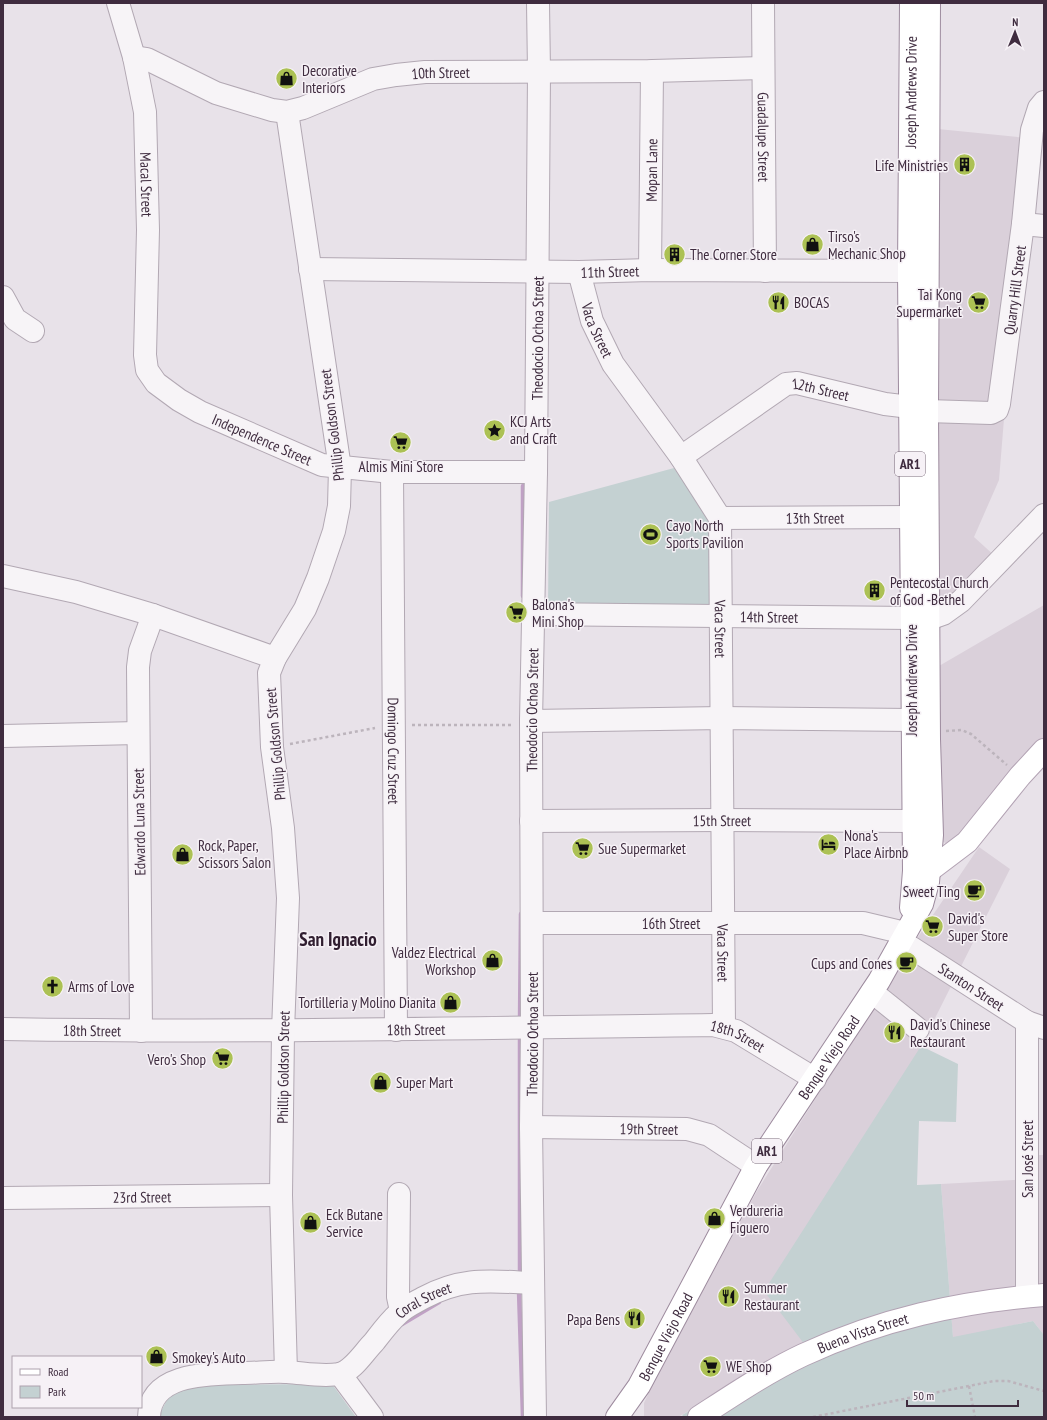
<svg xmlns="http://www.w3.org/2000/svg" width="1047" height="1420" font-family="'PT Sans Narrow',sans-serif">
  <style>
    .built { fill: #dad0da }
    .green { fill: #c4d1d2 }
    .lines { fill: none; stroke-linecap: round; stroke-linejoin: round }
    .stream { stroke: #c0a1c5; stroke-width: 4.5 }
    .minor-casing { stroke: #b2a8b3; stroke-width: 24 }
    .major-casing { stroke: #b2a2b3; stroke-width: 24 }
    .highway-casing { stroke: #9d8b9e; stroke-width: 24 }
    .path { stroke: #bcb4bc; stroke-width: 2.5; stroke-dasharray: 3 3; stroke-linecap: butt }
    .minor { stroke: #f7f4f7; stroke-width: 22 }
    .major { stroke: #fff; stroke-width: 22 }
    .highway { stroke: #fff; stroke-width: 22 }
    .labels { text-anchor: middle; dominant-baseline: central; stroke-width: 3; stroke-linejoin: round; paint-order: stroke }
    .shield { fill: #f6f1f6; stroke: #766776; stroke-width: 1 }
    .shield-label { font-size: 14px; font-weight: bold; fill: #3f2c3f }
    .poi-label { font-size: 15px; fill: #3f2c3f; stroke: #f6f1f6; text-anchor: start }
    .street-label { font-size: 15px; fill: #3f2c3f; stroke: #f6f1f6 }
    .district-label { font-size: 19px; font-weight: bold; fill: #301e30; stroke: #f6f1f6 }
  </style>
  <rect width="100%" height="100%" fill="#e8e2e9"/>
  <!-- built -->
  <path class="built" d="M938,129l89,9 -28,342 -25,57 22,20 -49,44 -7,-4 -4,-7z
    M1044,605v139l-88,101h-8l-6,-4 -4,-32 1,-143z
    M979,847l31,22 -89,177 -116,299 -127,72h-34v-14l12,-26 101,-186 161,-254z
    M1037,1155h7v180l-11,-14 -80,17 -12,-154 93,-5z"/>
  <!-- green -->
  <path class="green" d="M674,468l42,61 -1,82 -167,-2 1,-107z
    M921,1046l37,18 -2,58 -37,-1 -2,64 24,-1 12,153 80,-16 11,14v82h-360l-2,-2 123,-70 -41,-54z
    M332,1384l24,33h-198l10,-19 24,-13z"/>
  <g class="lines">
    <!-- stream -->
    <path class="stream" d="M523,596v-110
      M520,1022l1,-108
      M520,1270v-236
      M519,1291l4,126
      M402,1324l37,-22"/>
    <defs>
      <g id="minor">
        <path id="s1" d="M118,3l16,54 11,55 3,118 -3,125 2,15 9,13 23,17 21,12 122,53 70,7h144"/>
        <path id="s2" d="M763,3l2,268"/>
        <path id="s3" d="M134,57l13,2 69,34 56,17 15,2 16,-4 70,-29 23,-4 29,-3 227,-1 111,-3"/>
        <path d="M1023,224l21,2"/>
        <path id="s4" d="M310,269l269,3 71,-2 259,1"/>
        <path id="s5" d="M650,270l2,-199"/>
        <path id="s6" d="M579,272l13,49 21,43 68,93 39,61 4,508"/>
        <path d="M3,297l12,22 18,12"/>
        <path id="s7" d="M927,411l64,2 6,-3 2,-6 24,-180 9,-94 7,-22 5,-6"/>
        <path id="s8" d="M681,457l105,-73 11,-1 88,21 25,3"/>
        <path id="s9" d="M392,472l4,558"/>
        <path id="s10" d="M720,518l191,-1"/>
        <path d="M3,576l73,16 77,23 122,43"/>
        <path id="s11" d="M532,614l379,4"/>
        <path d="M929,619l14,-5 18,-13 83,-86"/>
        <path d="M531,721l191,-3 189,2"/>
        <path d="M3,736l135,-3"/>
        <path id="s12" d="M531,821l192,-1 189,1"/>
        <path id="s13" d="M532,923h331l42,10"/>
        <path id="s14" d="M900,943l12,5 115,74 17,6"/>
        <path d="M872,992l46,37"/>
        <path id="s15" d="M3,1029c237,4 473,-1 710,-4l23,6 79,48"/>
        <path d="M141,1031l-3,-364 2,-16 13,-36"/>
        <path id="s16" d="M531,1127l156,2 22,6 47,31"/>
        <path d="M399,1194l-1,103 3,14"/>
        <path id="s17" d="M3,1198l278,-3"/>
        <path d="M1027,1296v-274"/>
        <path id="s18" d="M286,1372l-5,-177 2,-164 5,-133 -5,-70 -11,-81 -3,-74 6,-15 30,-49 13,-31 16,-47 5,-25 1,-38 -53,-356"/>
        <path d="M340,1374l32,43"/>
        <path id="s19" d="M149,1417c1,-45 61,-43 93,-44 15,0 30,-2 45,-1 17,1 35,5 52,2 14,-3 25,-22 35,-32 7,-9 15,-20 24,-28 7,-7 16,-11 25,-16 39,-21 66,-17 109,-15"/>
        <path id="s20" d="M535,1417l-4,-290 1,-100 -1,-306 5,-249 3,-400 -1,-69"/>
      </g>
      <g id="major">
        <path d="M930,870l37,-28 53,-66 24,-26"/>
        <path id="s21" d="M699,1417c34,-22 68,-45 104,-62 78,-36 156,-53 241,-60"/>
      </g>
      <g id="highway">
        <path id="s22" d="M911,908l3,-37 -5,-600 2,-268"/>
        <path id="s23" d="M617,1417l22,-31 117,-220 123,-185 43,-77 6,-22 4,-47 -3,-96 -2,-328 2,-408"/>
      </g>
    </defs>
    <!-- minor casing -->
    <use href="#minor" class="minor-casing"/>
    <!-- major casing -->
    <use href="#major" class="major-casing"/>
    <!-- highway casing -->
    <use href="#highway" class="highway-casing"/>
    <!-- path -->
    <path class="path" d="M412,725h101
      M946,731l16,-1 9,4 36,31
      M290,744l85,-16
      M969,1386l6,31
      M813,1417l181,-36h14l36,10"/>
    <!-- minor -->
    <use href="#minor" class="minor"/>
    <!-- major -->
    <use href="#major" class="major"/>
    <!-- highway -->
    <use href="#highway" class="highway"/>
  </g>
  <!-- icons -->
  <defs>
    <symbol id="shop-disc" viewBox="-11 -11 22 22"><circle r="9.5" fill="#acc154" stroke="#f6f1f6"/><path d="M-5-2.5h2.3a2.7 3.5 0 0 1 5.4 0H5L5.5 6h-11ZM-1.5-2.5h3a1.5 2.3 0 0 0-3 0Z" fill="#111"/></symbol>
    <symbol id="building-disc" viewBox="-11 -11 22 22"><circle r="9.5" fill="#acc154" stroke="#f6f1f6"/><path d="M-4-6H4V6H1V3H-1V6H-4ZM-2.5-4.3h1.7v1.8h-1.7ZM.8-4.3h1.7v1.8H.8ZM-2.5-1h1.7V.8h-1.7ZM.8-1h1.7V.8H.8Z" fill="#111"/></symbol>
    <symbol id="restaurant-disc" viewBox="-11 -11 22 22"><circle r="9.5" fill="#acc154" stroke="#f6f1f6"/><path d="M-5-6h1v4h1v-4h1v4h1v-4h1v5L-1.5 .5V6h-2V.5L-5-1ZM5-6V6H3V1.5H1.5Q1.5-4 5-6Z" fill="#111"/></symbol>
    <symbol id="supermarket-disc" viewBox="-11 -11 22 22"><circle r="9.5" fill="#acc154" stroke="#f6f1f6"/><path d="M-6-5.5h2.5l.6 2H6L4.5 2H-2.5L-4.4-4H-6ZM-1.5 3.2a1.3 1.3 0 1 0 .1 0ZM3 3.2a1.3 1.3 0 1 0 .1 0Z" fill="#111"/></symbol>
    <symbol id="sight-disc" viewBox="-11 -11 22 22"><circle r="9.5" fill="#acc154" stroke="#f6f1f6"/><path d="M0-6L1.8-2.2L6-1.7L2.9 1.2L3.7 5.4L0 3.3L-3.7 5.4L-2.9 1.2L-6-1.7L-1.8-2.2Z" fill="#111"/></symbol>
    <symbol id="stadium-disc" viewBox="-11 -11 22 22"><circle r="9.5" fill="#acc154" stroke="#f6f1f6"/><path d="M0-5a6.5 5 0 1 0 0 10a6.5 5 0 1 0 0-10ZM-3.5-1.8h7v3.6h-7Z" fill="#111"/></symbol>
    <symbol id="hotel-disc" viewBox="-11 -11 22 22"><circle r="9.5" fill="#acc154" stroke="#f6f1f6"/><path d="M-6-4.5h1.5V1H6V5H4.5V3h-9V5H-6ZM-4 0a1.8 1.8 0 1 1 3.6 0ZM.5 0V-2.5h3Q6-2.5 6 0Z" fill="#111"/></symbol>
    <symbol id="cafe-disc" viewBox="-11 -11 22 22"><circle r="9.5" fill="#acc154" stroke="#f6f1f6"/><path d="M-5.5-4.5H6V0H3Q3 3.5 0 3.5H-2.5Q-5.5 3.5-5.5 0ZM3-3.2v2h1.7v-2ZM-6 4.5H4V6H-6Z" fill="#111"/></symbol>
    <symbol id="church-disc" viewBox="-11 -11 22 22"><circle r="9.5" fill="#acc154" stroke="#f6f1f6"/><path d="M-1.2-6h2.4v3.5h3.3v2.4h-3.3V6h-2.4V-.1h-3.3v-2.4h3.3Z" fill="#111"/></symbol>
  </defs>
  <g fill-rule="evenodd">
    <use href="#shop-disc" x="274" y="66" width="25" height="25"/>
    <use href="#building-disc" x="952" y="152" width="25" height="25"/>
    <use href="#shop-disc" x="800" y="232" width="25" height="25"/>
    <use href="#building-disc" x="662" y="242" width="25" height="25"/>
    <use href="#restaurant-disc" x="766" y="290" width="25" height="25"/>
    <use href="#supermarket-disc" x="966" y="290" width="25" height="25"/>
    <use href="#sight-disc" x="482" y="418" width="25" height="25"/>
    <use href="#supermarket-disc" x="388" y="430" width="25" height="25"/>
    <use href="#stadium-disc" x="638" y="522" width="25" height="25"/>
    <use href="#building-disc" x="862" y="578" width="25" height="25"/>
    <use href="#supermarket-disc" x="504" y="600" width="25" height="25"/>
    <use href="#hotel-disc" x="816" y="832" width="25" height="25"/>
    <use href="#supermarket-disc" x="570" y="836" width="25" height="25"/>
    <use href="#shop-disc" x="170" y="842" width="25" height="25"/>
    <use href="#cafe-disc" x="962" y="878" width="25" height="25"/>
    <use href="#supermarket-disc" x="920" y="914" width="25" height="25"/>
    <use href="#shop-disc" x="480" y="948" width="25" height="25"/>
    <use href="#cafe-disc" x="894" y="950" width="25" height="25"/>
    <use href="#church-disc" x="40" y="974" width="25" height="25"/>
    <use href="#shop-disc" x="438" y="990" width="25" height="25"/>
    <use href="#restaurant-disc" x="882" y="1020" width="25" height="25"/>
    <use href="#supermarket-disc" x="210" y="1046" width="25" height="25"/>
    <use href="#shop-disc" x="368" y="1070" width="25" height="25"/>
    <use href="#shop-disc" x="702" y="1206" width="25" height="25"/>
    <use href="#shop-disc" x="298" y="1210" width="25" height="25"/>
    <use href="#restaurant-disc" x="716" y="1284" width="25" height="25"/>
    <use href="#restaurant-disc" x="622" y="1306" width="25" height="25"/>
    <use href="#shop-disc" x="144" y="1344" width="25" height="25"/>
    <use href="#supermarket-disc" x="698" y="1354" width="25" height="25"/>
  </g>
  <g class="labels">
    <!-- shield labels -->
    <g class="shield">
      <rect x="895" y="452" width="30" height="24" rx="3"/>
      <rect x="752" y="1139" width="30" height="24" rx="3"/>
    </g>
    <g class="shield-label">
      <text x="910" y="464">AR1</text>
      <text x="767" y="1151">AR1</text>
    </g>
    <!-- poi labels -->
    <g class="poi-label">
      <text x="302" y="70">Decorative<tspan x="302" dy="17">Interiors</tspan></text>
      <text x="948" y="165" text-anchor="end">Life Ministries</text>
      <text x="828" y="236">Tirso's<tspan x="828" dy="17">Mechanic Shop</tspan></text>
      <text x="690" y="254">The Corner Store</text>
      <text x="962" y="294" text-anchor="end">Tai Kong<tspan x="962" dy="17">Supermarket</tspan></text>
      <text x="794" y="302">BOCAS</text>
      <text x="510" y="421">KCJ Arts<tspan x="510" dy="17">and Craft</tspan></text>
      <text x="401" y="466" text-anchor="middle">Almis Mini Store</text>
      <text x="666" y="525">Cayo North<tspan x="666" dy="17">Sports Pavilion</tspan></text>
      <text x="890" y="582">Pentecostal Church<tspan x="890" dy="17">of God -Bethel</tspan></text>
      <text x="532" y="604">Balona's<tspan x="532" dy="17">Mini Shop</tspan></text>
      <text x="844" y="835">Nona's<tspan x="844" dy="17">Place Airbnb</tspan></text>
      <text x="198" y="845">Rock, Paper,<tspan x="198" dy="17">Scissors Salon</tspan></text>
      <text x="598" y="848">Sue Supermarket</text>
      <text x="960" y="891" text-anchor="end">Sweet Ting</text>
      <text x="948" y="918">David's<tspan x="948" dy="17">Super Store</tspan></text>
      <text x="476" y="952" text-anchor="end">Valdez Electrical<tspan x="476" dy="17">Workshop</tspan></text>
      <text x="892" y="963" text-anchor="end">Cups and Cones</text>
      <text x="68" y="986">Arms of Love</text>
      <text x="436" y="1002" text-anchor="end">Tortilleria y Molino Dianita</text>
      <text x="910" y="1024">David's Chinese<tspan x="910" dy="17">Restaurant</tspan></text>
      <text x="206" y="1059" text-anchor="end">Vero's Shop</text>
      <text x="396" y="1082">Super Mart</text>
      <text x="730" y="1210">Verdureria<tspan x="730" dy="17">Figuero</tspan></text>
      <text x="326" y="1214">Eck Butane<tspan x="326" dy="17">Service</tspan></text>
      <text x="744" y="1287">Summer<tspan x="744" dy="17">Restaurant</tspan></text>
      <text x="620" y="1319" text-anchor="end">Papa Bens</text>
      <text x="172" y="1357">Smokey's Auto</text>
      <text x="726" y="1366">WE Shop</text>
    </g>
    <!-- street labels -->
    <g class="street-label">
      <text stroke="none"><textPath href="#s3" startOffset="324">10th Street</textPath></text>
      <text stroke="none"><textPath href="#s22" startOffset="816">Joseph Andrews Drive</textPath></text>
      <text stroke="none"><textPath href="#s2" startOffset="134">Guadalupe Street</textPath></text>
      <text stroke="none"><textPath href="#s5" startOffset="100">Mopan Lane</textPath></text>
      <text stroke="none"><textPath href="#s1" startOffset="185">Macal Street</textPath></text>
      <text stroke="none"><textPath href="#s4" startOffset="300">11th Street</textPath></text>
      <text stroke="none"><textPath href="#s7" startOffset="192">Quarry Hill Street</textPath></text>
      <text stroke="none"><textPath href="#s6" startOffset="61">Vaca Street</textPath></text>
      <text stroke="none"><textPath href="#s20" startOffset="1079">Theodocio Ochoa Street</textPath></text>
      <text stroke="none"><textPath href="#s8" startOffset="163">12th Street</textPath></text>
      <text transform="translate(332 425) rotate(-97)">Phillip Goldson Street</text>
      <text stroke="none"><textPath href="#s1" startOffset="507">Independence Street</textPath></text>
      <text stroke="none"><textPath href="#s10" startOffset="95">13th Street</textPath></text>
      <text stroke="none"><textPath href="#s11" startOffset="237">14th Street</textPath></text>
      <text stroke="none"><textPath href="#s6" startOffset="397">Vaca Street</textPath></text>
      <text transform="translate(911 680) rotate(-90)">Joseph Andrews Drive</text>
      <text stroke="none"><textPath href="#s20" startOffset="707">Theodocio Ochoa Street</textPath></text>
      <text transform="translate(275 744) rotate(-95)">Phillip Goldson Street</text>
      <text stroke="none"><textPath href="#s9" startOffset="279">Domingo Cruz Street</textPath></text>
      <text stroke="none"><textPath href="#s12" startOffset="191">15th Street</textPath></text>
      <text transform="translate(139 822) rotate(-91)">Edwardo Luna Street</text>
      <text stroke="none"><textPath href="#s13" startOffset="139">16th Street</textPath></text>
      <text stroke="none"><textPath href="#s6" startOffset="721">Vaca Street</textPath></text>
      <text stroke="none"><textPath href="#s14" startOffset="84">Stanton Street</textPath></text>
      <text stroke="none"><textPath href="#s15" startOffset="413">18th Street</textPath></text>
      <text stroke="none"><textPath href="#s15" startOffset="89">18th Street</textPath></text>
      <text stroke="none"><textPath href="#s20" startOffset="383">Theodocio Ochoa Street</textPath></text>
      <text stroke="none"><textPath href="#s15" startOffset="737">18th Street</textPath></text>
      <text stroke="none"><textPath href="#s23" startOffset="418">Benque Viejo Road</textPath></text>
      <text stroke="none"><textPath href="#s18" startOffset="305">Phillip Goldson Street</textPath></text>
      <text stroke="none"><textPath href="#s16" startOffset="118">19th Street</textPath></text>
      <text transform="translate(1027 1159) rotate(-90)">San José Street</text>
      <text stroke="none"><textPath href="#s17" startOffset="139">23rd Street</textPath></text>
      <text stroke="none"><textPath href="#s19" startOffset="326">Coral Street</textPath></text>
      <text stroke="none"><textPath href="#s21" startOffset="185">Buena Vista Street</textPath></text>
      <text stroke="none"><textPath href="#s23" startOffset="94">Benque Viejo Road</textPath></text>
    </g>
    <!-- district labels -->
    <g class="district-label">
      <text x="338" y="939">San Ignacio</text>
    </g>
  </g>
  <!-- border -->
  <rect width="1047" height="1420" fill="none" stroke="#3f2c3f" stroke-width="8"/>
  <!-- legend -->
  <rect x="12" y="1356" width="130" height="52" fill="#f6f1f6" stroke="#ada2ad"/>
  <rect x="20" y="1369" width="20" height="6" fill="#ffffff" stroke="#ada2ad"/>
  <text x="48" y="1376" font-size="12" fill="#3f2c3f">Road</text>
  <rect x="20" y="1386" width="20" height="12" fill="#c4d1d2" stroke="#ada2ad"/>
  <text x="48" y="1396" font-size="12" fill="#3f2c3f">Park</text>
  <!-- north arrow -->
  <g transform="translate(1015 32) rotate(1)" stroke="#f6f1f6" stroke-width="3" paint-order="stroke">
  <path d="M0-3L7 15L0 10L-7 15Z" fill="#3f2c3f"/>
  <text y="-6" font-size="11" font-weight="bold" text-anchor="middle" fill="#3f2c3f">N</text>
  </g>
  <!-- scale -->
  <path d="M907 1400v6h111v-6" fill="none" stroke="#3f2c3f" stroke-width="2"/>
  <text x="913" y="1400" font-size="12" fill="#3f2c3f" stroke="#f6f1f6" stroke-width="3" paint-order="stroke">50 m</text>
</svg>
